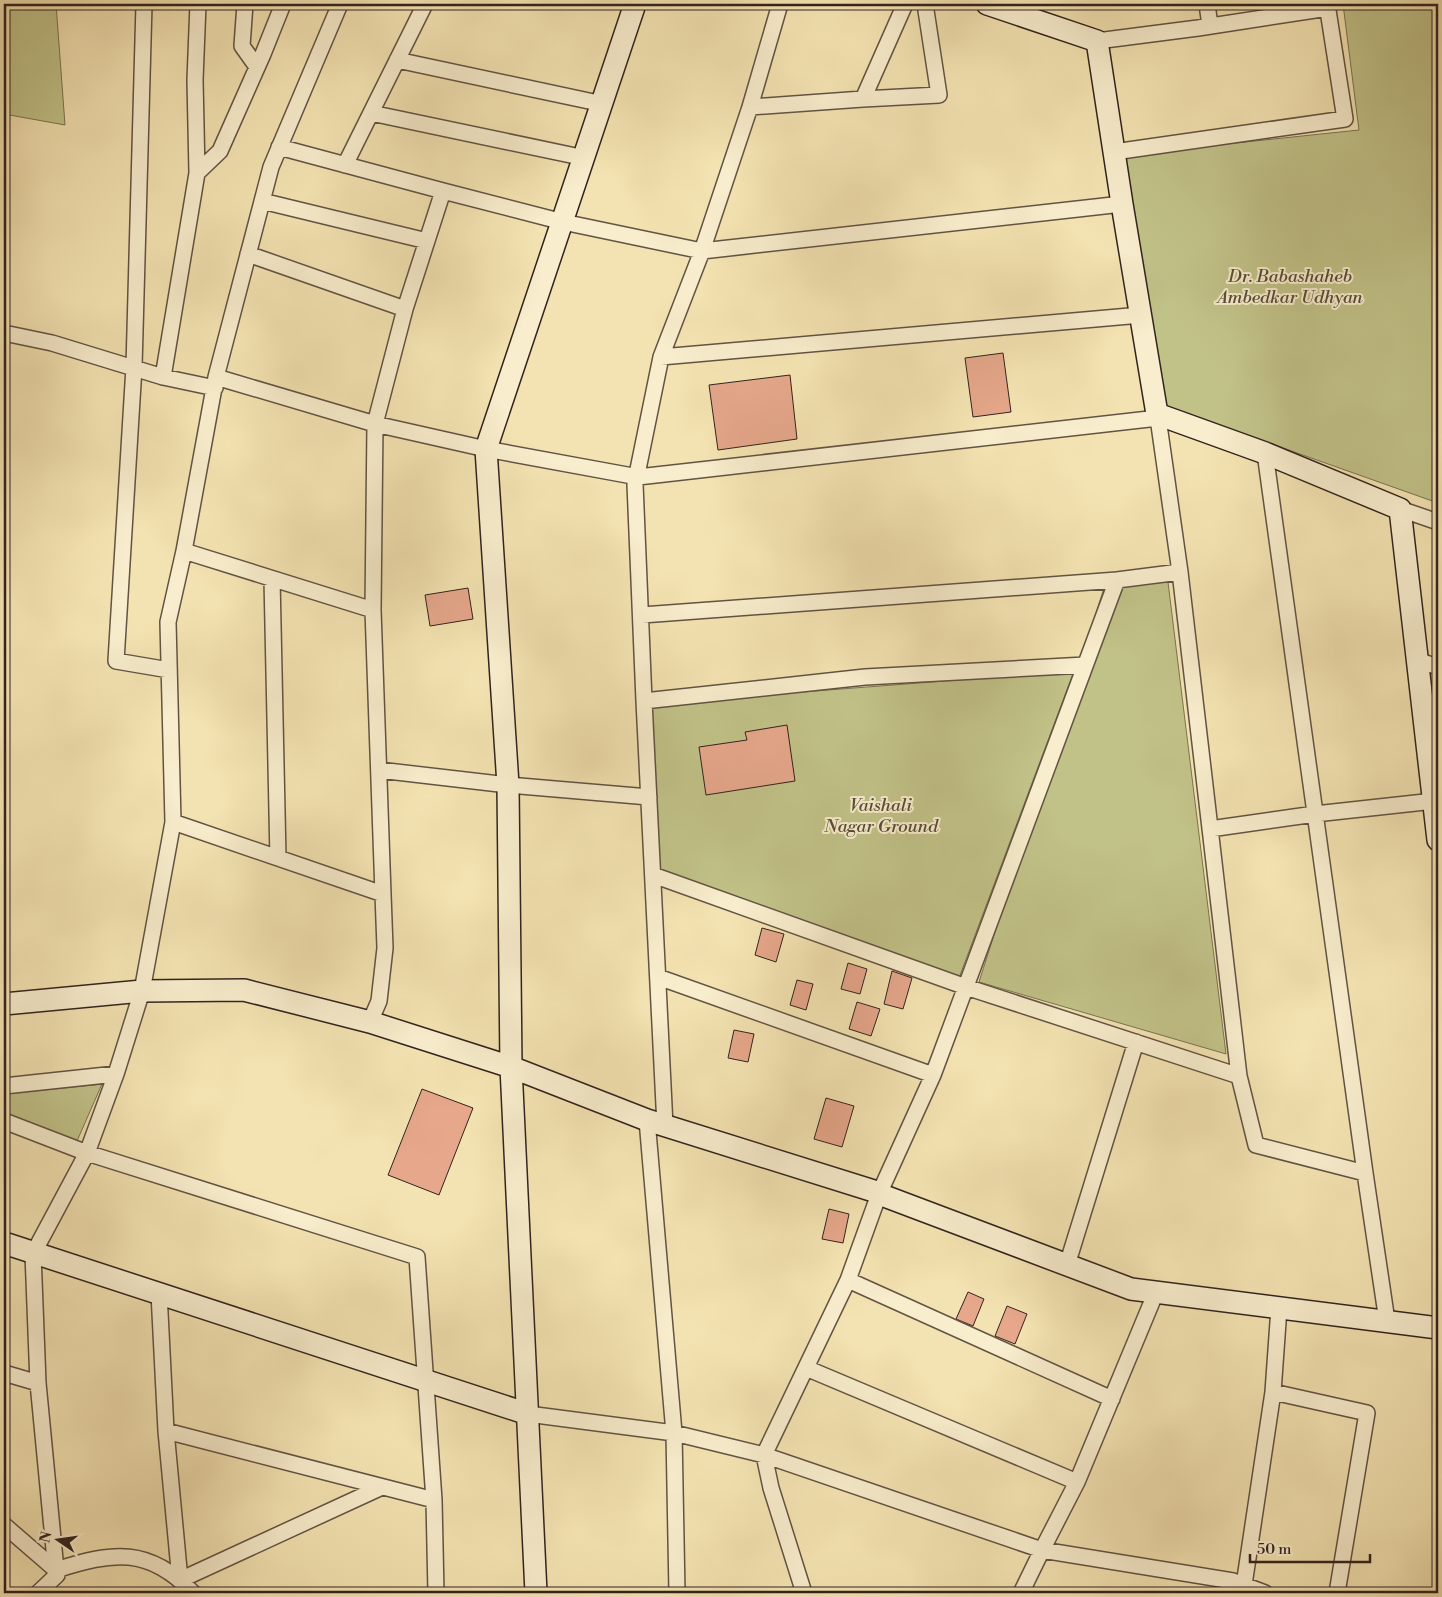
<svg xmlns="http://www.w3.org/2000/svg" width="1442" height="1597" font-family="'Libre Bodoni',serif">
  <style>
    .green { fill: #c1c288; stroke: #7a7253 }
    .building { fill: #e6a78b; stroke: #32231e }
    .lines { fill: none; stroke-linecap: round; stroke-linejoin: round }
    .street-casing { stroke: #625343; stroke-width: 18 }
    .secondary-casing { stroke: #32231e; stroke-width: 24 }
    .street { stroke: #f8edcd; stroke-width: 15 }
    .secondary { stroke: #f8edcd; stroke-width: 21 }
    .labels { text-anchor: middle; dominant-baseline: central; stroke-width: 4; stroke-linejoin: round; paint-order: stroke }
    .park-label { font-size: 18px; font-style: italic; fill: #564b38; stroke: #f8edcd }
  </style>
  <rect width="100%" height="100%" fill="#f4e3b2"/>
  <filter id="stains"><feTurbulence type="fractalNoise" baseFrequency=".004" numOctaves="4"/><feColorMatrix values="0 0 0 0 .2 0 0 0 0 .09 0 0 0 0 .02 0 0 0 .5 -.17"/></filter>
  <radialGradient id="worn" r=".72"><stop offset=".6" stop-color="#630" stop-opacity="0"/><stop offset="1" stop-color="#630" stop-opacity=".3"/></radialGradient>
  <!-- green -->
  <path class="green" d="M4,4h52l9,121 -61,-11z
    M1343,4h95v499l-279,-99 -37,-249 237,-25z
    M1167,574l59,480 -247,-72 125,-394z
    M1074,671l-115,307 -304,-105 -8,-169z
    M102,1084l-25,57 -73,-28v-19z"/>
  <!-- building -->
  <path class="building" d="M1003,353l8,59 -38,5 -8,-59z
    M790,375l7,64 -79,11 -9,-65z
    M468,588l5,31 -43,7 -5,-31z
    M787,725l8,56 -89,14 -7,-48 48,-7 -2,-8z
    M762,928l22,6 -8,28 -21,-7z
    M848,963l19,6 -7,25 -19,-5z
    M892,971l20,7 -9,31 -19,-5z
    M797,980l16,4 -7,26 -16,-5z
    M857,1002l23,7 -9,27 -22,-7z
    M734,1030l20,4 -6,28 -20,-4z
    M422,1089l51,19 -34,87 -51,-20z
    M826,1098l28,8 -12,41 -28,-8z
    M829,1209l20,5 -6,29 -21,-4z
    M968,1292l16,7 -11,27 -17,-7z
    M1007,1306l20,8 -12,30 -20,-8z"/>
  <g class="lines">
    <defs>
      <path id="street" d="M144,4l-10,363 -18,294 53,9
        M198,4l-3,76 2,93 23,-22 43,-97 20,-50
        M245,4l-3,42 15,21
        M340,4l-69,163 -55,210 159,47 111,25 152,28 520,-59 -1,-4
        M1207,4l3,22
        M1097,41l101,-13 130,-20
        M397,60l206,44
        M863,99l76,-4 -14,-91
        M750,107l113,-8 42,-95
        M371,113l214,45
        M279,147l164,44 120,31 139,29 420,-47
        M1114,152l231,-33 -18,-115
        M345,165l80,-161
        M262,201l165,40
        M248,254l157,55
        M4,333l48,10 111,34 52,11
        M661,357l480,-42
        M163,377l34,-204
        M216,377l-32,174 189,59 2,-186 30,-115 38,-118
        M1400,509l38,13
        M272,579l6,279
        M642,615l475,-35
        M1417,660l21,7
        M644,701l221,-24 220,-12
        M379,770l129,15 141,12
        M173,822l-5,-200 16,-71
        M1210,829l105,-15 119,-13
        M653,875l313,112 273,89 -59,-504
        M658,977l275,98
        M370,1022l9,-21 6,-53 -2,-54
        M1239,1076l17,69 109,28 -100,-720
        M4,1086l112,-12
        M647,1120l27,313 90,22 7,33 33,105
        M4,1121l83,32 29,-79 26,-83 31,-169 210,72 -10,-284
        M665,1126l-21,-425 -9,-217 26,-127 41,-106 48,-144 30,-103
        M1365,1173l22,148
        M1067,1265l69,-223
        M848,1280l264,119
        M1156,1292l-79,190 -35,68 -278,-95 84,-175 31,-86 54,-119 184,-495 63,-8 -22,-154
        M159,1293l7,138
        M806,1368l271,114
        M4,1373l34,10
        M1273,1392l94,21 -30,180
        M528,1414l146,19 3,160
        M382,1487l-202,93 -14,-149 268,69 2,93
        M4,1525l52,45
        M56,1570l-18,-187 -5,-129 54,-101 330,104 17,243
        M1244,1585l29,-193 6,-84
        M38,1593l19,-18 -1,-5c56,-18 93,-24 137,23
        M1021,1593l21,-43 191,31 32,12"/>
      <path id="secondary" d="M987,4l110,37 25,163 35,210 108,39 135,56 38,331
        M4,1004l138,-13 102,-1 126,32 141,45 136,53 230,72 2,2 252,95 307,39
        M4,1243l524,171
        M536,1593l-25,-526 -3,-282 -22,-336 149,-445"/>
    </defs>
    <!-- street casing -->
    <use href="#street" class="street-casing"/>
    <!-- secondary casing -->
    <use href="#secondary" class="secondary-casing"/>
    <!-- street -->
    <use href="#street" class="street"/>
    <!-- secondary -->
    <use href="#secondary" class="secondary"/>
  </g>
  <g class="labels">
    <!-- park labels -->
    <g class="park-label">
      <text x="1290" y="276">Dr. Babashaheb<tspan x="1290" dy="21">Ambedkar Udhyan</tspan></text>
      <text x="881" y="805">Vaishali<tspan x="881" dy="21">Nagar Ground</tspan></text>
    </g>
  </g>
  <!-- margin -->
  <rect width="1442" height="1597" fill="none" stroke="#f4e3b2" stroke-width="20"/>
  <rect x="5" y="5" width="1432" height="1587" fill="none" stroke="#32231e" stroke-width="2.5"/>
  <rect x="10" y="10" width="1422" height="1577" fill="none" stroke="#32231e"/>
  <!-- north arrow -->
  <g transform="translate(58 1540) rotate(283)" stroke="#f8edcd" stroke-width="4" paint-order="stroke">
  <path d="M0-4L9 19L0 12L-9 19Z" fill="#32231e"/>
  <text y="-8" font-size="14" font-weight="bold" text-anchor="middle" fill="#32231e">N</text>
  </g>
  <!-- scale -->
  <path d="M1250 1554v8h120v-8" fill="none" stroke="#32231e" stroke-width="2.5"/>
  <text x="1257" y="1554" font-size="15" fill="#32231e" stroke="#f8edcd" stroke-width="4" paint-order="stroke">50 m</text>
  <rect width="100%" height="100%" filter="url(#stains)"/>
  <rect width="100%" height="100%" fill="url(#worn)"/>
</svg>
